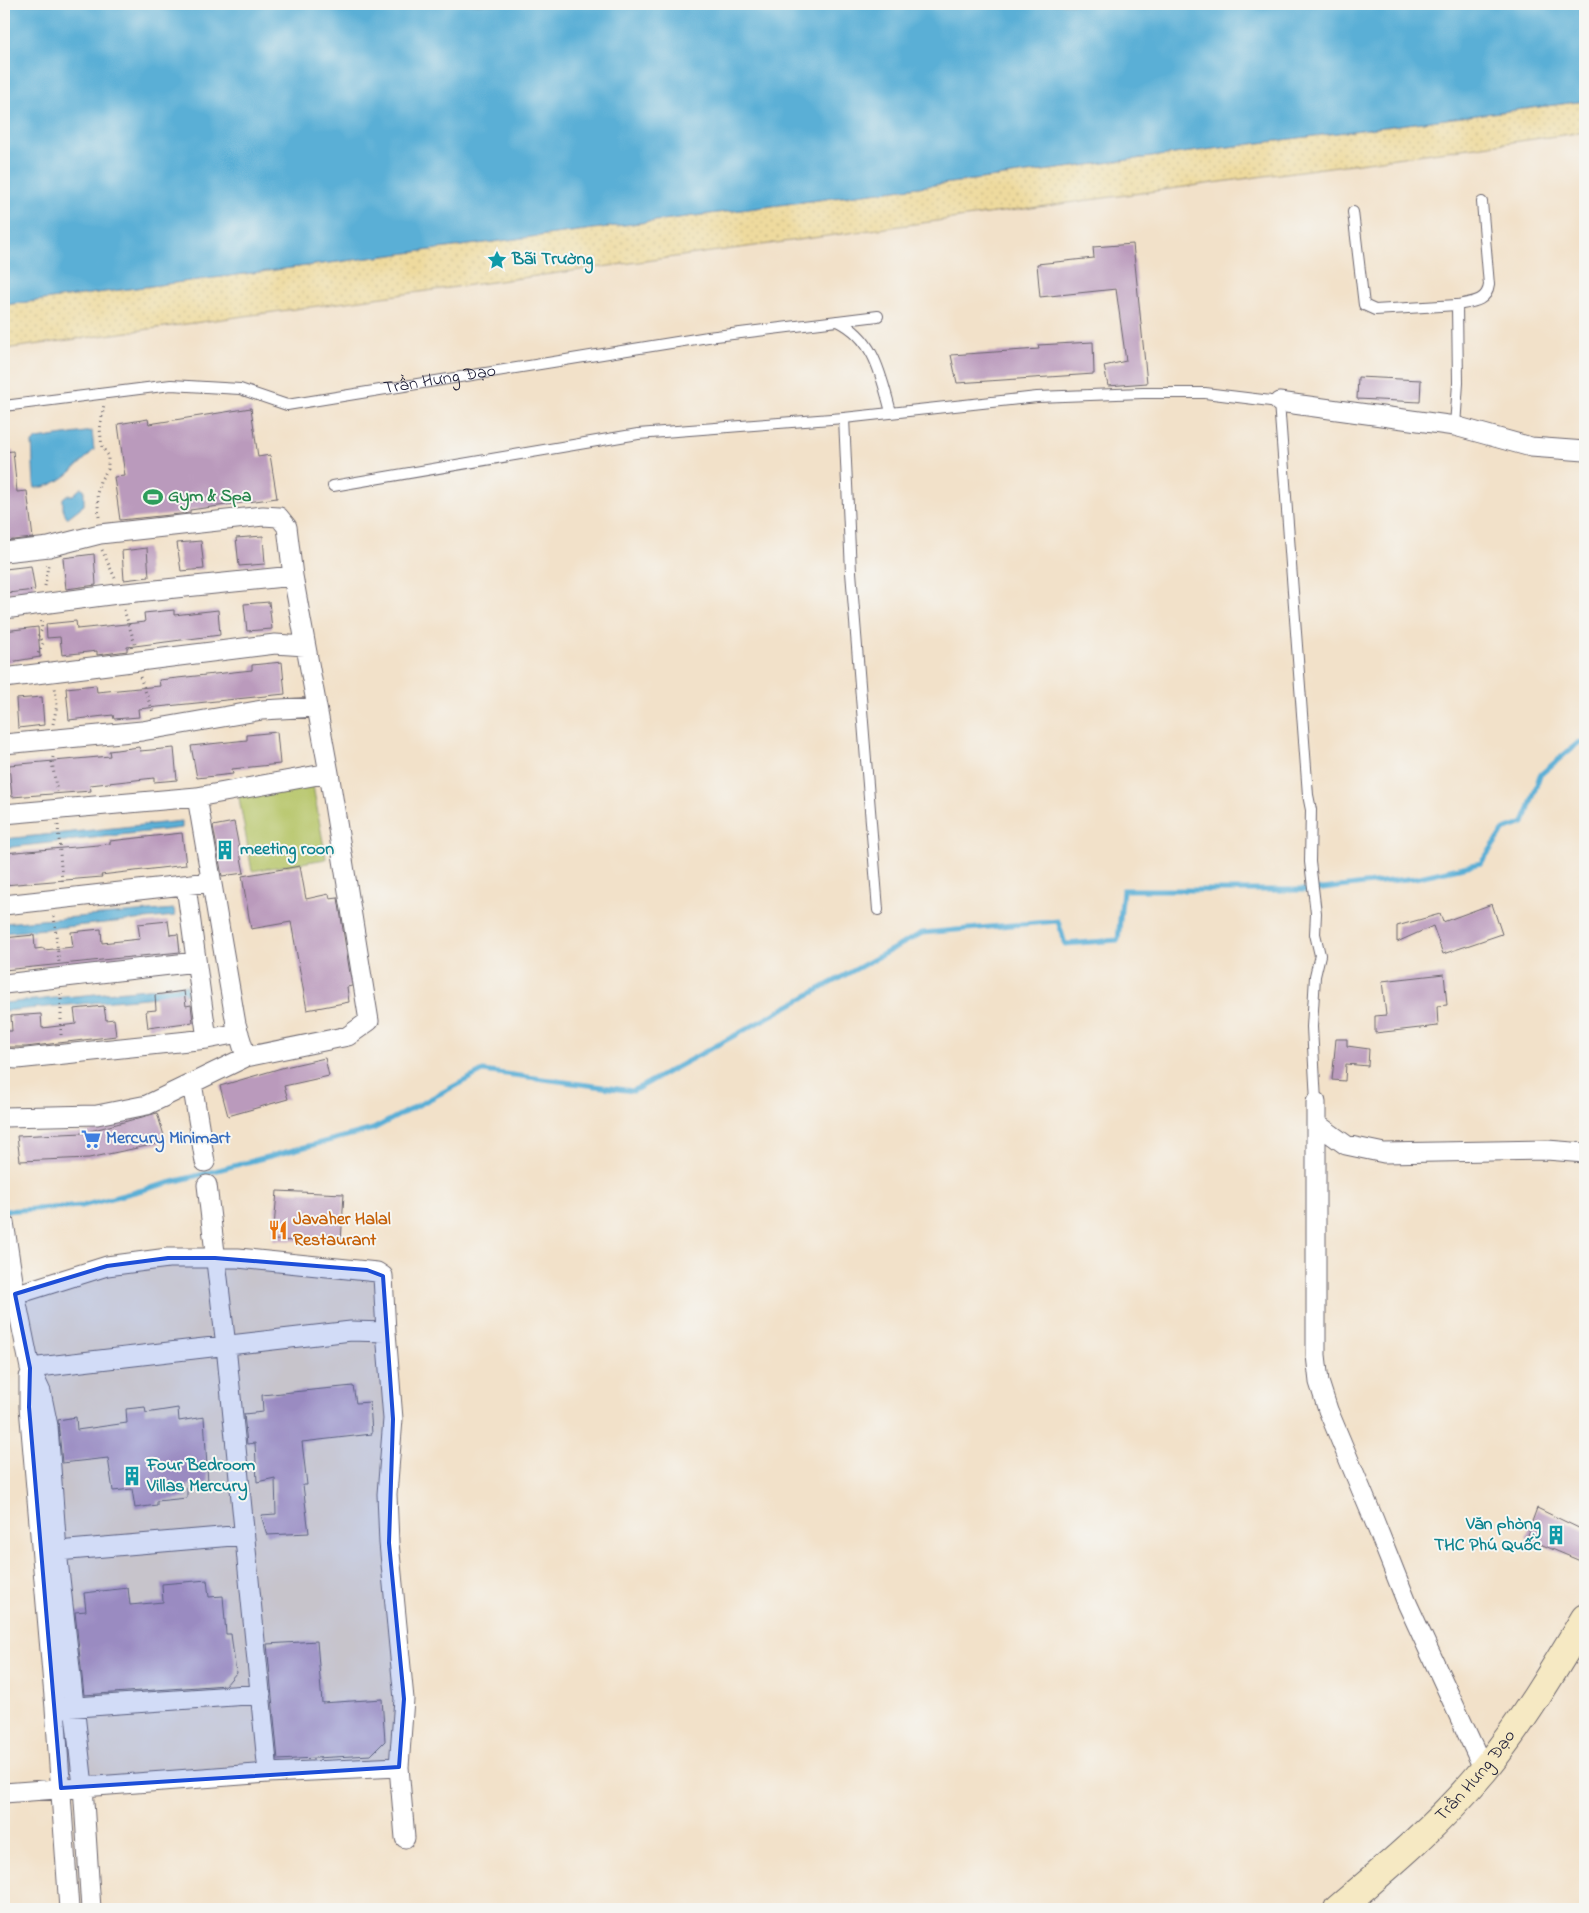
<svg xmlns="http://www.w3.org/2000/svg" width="1589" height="1913" font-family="'Indie Flower',sans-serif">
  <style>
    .sand { fill: url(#sand-dots); stroke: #887e6c }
    .pitch { fill: #b6c567; stroke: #6c7451 }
    .water { fill: #5aafd6; stroke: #3e6888 }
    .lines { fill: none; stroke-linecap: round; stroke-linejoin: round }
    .stream { stroke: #5aafd6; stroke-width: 5 }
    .building { fill: #ba9abc }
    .service-casing { stroke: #6b656d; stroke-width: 12 }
    .minor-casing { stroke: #6b656d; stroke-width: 21 }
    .secondary-casing { stroke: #6b656d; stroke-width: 30 }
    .path { stroke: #6b656d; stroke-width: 3; stroke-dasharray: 1 4; stroke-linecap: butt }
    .service { stroke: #fff; stroke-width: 10 }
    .minor { stroke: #fff; stroke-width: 19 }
    .secondary { stroke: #f6e9c3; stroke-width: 28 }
    .marked { fill: #1d4ed8; fill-opacity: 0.2; stroke: #1d4ed8; stroke-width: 4; stroke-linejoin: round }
    .labels { text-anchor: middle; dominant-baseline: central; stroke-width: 4; stroke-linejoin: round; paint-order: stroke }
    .culture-label { font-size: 18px; font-weight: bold; fill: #0d838f; stroke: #f6f6f2; text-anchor: start }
    .street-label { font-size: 18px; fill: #22223b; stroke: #f6f6f2 }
    .leisure-label { font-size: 18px; font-weight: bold; fill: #27864d; stroke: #f6f6f2; text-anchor: start }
    .shop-label { font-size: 18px; font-weight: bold; fill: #366cbe; stroke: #f6f6f2; text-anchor: start }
    .food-label { font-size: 18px; font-weight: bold; fill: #c56008; stroke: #f6f6f2; text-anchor: start }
  </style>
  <defs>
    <pattern id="sand-dots" width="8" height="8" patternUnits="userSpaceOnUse" patternTransform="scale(1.25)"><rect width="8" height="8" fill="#eeda9e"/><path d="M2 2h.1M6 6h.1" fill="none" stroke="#ccbb89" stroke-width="1.8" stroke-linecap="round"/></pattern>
  </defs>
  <rect width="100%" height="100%" fill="#f6f6f2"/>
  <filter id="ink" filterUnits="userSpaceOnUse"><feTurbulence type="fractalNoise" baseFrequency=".02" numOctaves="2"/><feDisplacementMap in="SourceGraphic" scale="10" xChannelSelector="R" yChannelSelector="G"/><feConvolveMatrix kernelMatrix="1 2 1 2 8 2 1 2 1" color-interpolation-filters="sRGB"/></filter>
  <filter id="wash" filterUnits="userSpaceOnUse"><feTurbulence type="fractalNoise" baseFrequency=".0096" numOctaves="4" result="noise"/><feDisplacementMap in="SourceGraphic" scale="20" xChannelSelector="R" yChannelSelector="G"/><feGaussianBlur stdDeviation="1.12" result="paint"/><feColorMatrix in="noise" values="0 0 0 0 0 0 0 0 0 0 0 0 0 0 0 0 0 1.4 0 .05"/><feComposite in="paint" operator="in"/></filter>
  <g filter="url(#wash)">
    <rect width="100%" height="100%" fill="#f2e1c9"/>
    <!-- sand -->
    <path class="sand" d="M1585,101v31l-1581,217v-44z"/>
    <!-- pitch -->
    <path class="pitch" d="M312,780l14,79 -74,12 -14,-79z"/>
    <!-- water -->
    <path class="water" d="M4,4h1581v97l-1581,204z
      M92,431l2,19c-18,17 -34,37 -59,38 -2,-4 -2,-36 -3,-45l5,-4z
      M81,488l3,1v16l-17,13 -4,-9v-11l4,-3h6z
      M182,821v7l-178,20v-9z
      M174,909l1,7 -171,17v-10z
      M187,985l1,9 -184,17v-8z"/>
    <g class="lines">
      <!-- stream -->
      <path class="stream" d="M4,1211l78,-5 291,-77 110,-58 150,20 289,-158 136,-12 7,23 53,-4 5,-50h191l101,-12 66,-15 23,-33 20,-7 16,-48 38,-32 7,-2"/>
    </g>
    <g id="blocks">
      <!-- building -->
      <path class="building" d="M1133,244l14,139 -39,3 -4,-20 22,-5 -10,-72 -76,8 -3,-33 57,-6 -1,-11z
        M1093,342l1,32 -137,9 -6,-28 88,-6 -1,-4z
        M1358,377l63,3 -1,22 -63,-3z
        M251,408l7,49 12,-2 7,43 -87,12v3l-70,7 -6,-43 11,-1 -7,-52 30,-5 1,5z
        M13,451l4,41 10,-1 6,47 -29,3v-89z
        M263,536l2,28 -26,2 -3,-28z
        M201,541l3,28 -23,2 -4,-28z
        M147,548l2,29 -25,3 -2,-29z
        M94,554l2,31 -30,4 -3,-31z
        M31,566l4,24 -27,3 -3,-24z
        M269,602l3,27 -25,2 -3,-27z
        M174,610v5l44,-5 2,25 -93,12v4l-30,4v-4l-35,4 -2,-18 -13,1 -1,-14 30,-3 1,8 68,-7 -1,-9z
        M38,627l2,30 -36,6v-32z
        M282,662l3,32 -147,15 1,8 -25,2 -1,-4 -44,5 -3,-32 30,-3 1,7 63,-6 -1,-6 93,-10v-5z
        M42,697l2,28 -26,3 -2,-29z
        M277,732l3,32 -48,5 1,5 -36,4 -6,-32 56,-6v-5z
        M139,747l1,4 34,-3 3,32 -23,2v-4l-64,7 1,6 -79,6 -3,-32 101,-9 -1,-5z
        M234,822l10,51 -22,3 -9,-50z
        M182,833l4,32 -85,10 1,2 -98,8v-32l106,-9v-3z
        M300,866l6,33 23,-5 1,5 8,-1 14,88 -5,1 2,15 -42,8 -16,-88 -40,7 -9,-53z
        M1492,904l10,30 -59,20 -10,-28 -36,16v-16l43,-12 3,8z
        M168,921l2,14 8,-1 2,18 -176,18 2,-17 -2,-15 30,-3 1,14 9,-1v2l29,-3 -2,-15 30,-3 1,14 9,-1 29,-3 -2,-15z
        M1444,974l3,31 -10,1 1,20 -63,7v-17l11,-1 -4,-34z
        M184,991l2,15 5,-1 2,17 -45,6 -2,-17 10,-1 -1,-15z
        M104,1006l2,14 8,-1 2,17 -90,11h-22v-16h8l-1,-15 30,-2 1,14 34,-4 -2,-15z
        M1336,1039h11v7l22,3 -1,17 -22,-2 -1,17 -13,-1z
        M325,1058l4,18 -45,10 4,13 -60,17 -8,-30 65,-19z
        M157,1113l9,29 -77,16 -69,3 -3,-25 66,-3z
        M277,1191l67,3 -3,48 -68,-2z
        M353,1386l3,17 14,-1 2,32 -70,8 5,43h-4l6,48 -42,2 -6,-20 15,-1 -1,-36 -18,4 -2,-39 -8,1 -3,-30 19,-2 -1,-17z
        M145,1407l1,6 32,-5 1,13 25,-4 4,66 -21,2v13l-30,3v4l-22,3 -3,-19 -19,2 -5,-33 -46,5 -4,-43 18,-3 1,13 50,-7 -1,-14z
        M1537,1508l48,23v32l-59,-25z
        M207,1580l2,17 14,-1 3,38h5l5,39 -10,12 -142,10 -9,-83 11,-1 -2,-18 44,-5 2,17 33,-3 -1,-18z
        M317,1641l5,62 60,-4 3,42 -14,14 -93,5 -11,-116z"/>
    </g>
  </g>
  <g filter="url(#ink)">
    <use href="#blocks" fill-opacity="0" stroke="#6b656d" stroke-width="1"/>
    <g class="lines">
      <defs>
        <g id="service">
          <path d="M1353,212l11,93 11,5 82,-5"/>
          <path d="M838,321c37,18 43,55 53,91"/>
          <path id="s1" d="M4,406l167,-21 69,4 47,16 421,-68 170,-21"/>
          <path d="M844,418l7,154 27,338"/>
          <path d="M1455,426l3,-43 -1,-78c14,-3 30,-3 32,-20l-7,-83"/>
          <path d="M333,486l305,-52 206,-16 193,-21 106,-4h62l74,9 29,393 3,15 -1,52 6,51 -1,21 5,21 -5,21 -3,51 4,75"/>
        </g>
        <path id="minor" d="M1279,402l176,24 76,21 54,4
          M4,552l45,-5 51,-13 163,-18 16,1 8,10 6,49 36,197 40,248 -21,15 -102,21 -99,48 -50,10 -93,2
          M4,609l113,-15 176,-18
          M4,678l271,-34 30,2
          M4,744l138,-13 120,-21 55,-3
          M197,797l39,227 10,33
          M4,814l193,-17 132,-24
          M186,886l21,153
          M4,905l206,-23
          M4,984l192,-22
          M4,1058l13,1 190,-20 32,-6
          M192,1083l13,79
          M1316,1102v253l3,27 9,28 46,110 33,83 77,167
          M1317,1124l29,21 38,8 163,-3 38,3
          M207,1185l19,161 42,427
          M4,1222l11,72 15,74 11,24 7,34 9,125 26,235 8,123
          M5,1298l102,-32 61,-8h70l139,14 6,4 3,56
          M29,1377v30l26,301 14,201
          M46,1552l198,-17
          M63,1708l198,-14
          M399,1767l6,71
          M4,1793l264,-20 131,-6 5,-68 -15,-156 -2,-49 6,-75 -7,-87 -35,-1 -321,37"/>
        <g id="secondary">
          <path id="s2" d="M1338,1909c51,-43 103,-87 146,-139 38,-47 70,-100 101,-152"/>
        </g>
      </defs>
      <!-- service casing -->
      <use href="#service" class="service-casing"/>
      <!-- minor casing -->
      <use href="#minor" class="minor-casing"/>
      <!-- secondary casing -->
      <use href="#secondary" class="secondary-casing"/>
      <!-- path -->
      <path class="path" d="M99,517l-2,-23 3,-13 8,-12v-14l-6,-8 -2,-18 4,-25
        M102,550l13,28
        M45,586l3,-21
        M124,610l11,34
        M41,657l-3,-3 5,-11 -5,-7 4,-6 -1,-10
        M140,677l13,35
        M53,724l4,-19 -2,-17
        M53,757l-1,5 5,30
        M58,825l4,56
        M54,916l5,46
        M61,994v43"/>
      <!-- service -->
      <use href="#service" class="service"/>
      <!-- minor -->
      <use href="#minor" class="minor"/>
      <!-- secondary -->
      <use href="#secondary" class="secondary"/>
    </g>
  </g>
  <!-- marked area -->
  <path class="marked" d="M168,1258h47l152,12 16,6 10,143 -4,124 15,156 -5,68 -338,21 -32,-381 1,-39 -15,-74 92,-28z"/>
  <!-- icons -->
  <defs>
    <symbol id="sight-bare" viewBox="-9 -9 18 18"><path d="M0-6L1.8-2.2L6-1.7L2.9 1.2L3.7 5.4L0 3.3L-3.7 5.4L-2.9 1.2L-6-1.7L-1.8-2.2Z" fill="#0f9aa8" stroke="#f6f6f2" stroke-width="2.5" paint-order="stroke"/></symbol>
    <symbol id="stadium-bare" viewBox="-9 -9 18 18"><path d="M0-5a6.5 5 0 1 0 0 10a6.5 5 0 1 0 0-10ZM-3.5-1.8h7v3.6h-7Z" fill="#2e9e5b" stroke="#f6f6f2" stroke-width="2.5" paint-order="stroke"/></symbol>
    <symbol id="building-bare" viewBox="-9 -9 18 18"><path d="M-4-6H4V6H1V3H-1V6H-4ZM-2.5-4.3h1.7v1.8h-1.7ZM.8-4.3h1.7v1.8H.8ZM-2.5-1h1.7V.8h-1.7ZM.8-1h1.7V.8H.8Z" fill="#0f9aa8" stroke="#f6f6f2" stroke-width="2.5" paint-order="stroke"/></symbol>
    <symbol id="supermarket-bare" viewBox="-9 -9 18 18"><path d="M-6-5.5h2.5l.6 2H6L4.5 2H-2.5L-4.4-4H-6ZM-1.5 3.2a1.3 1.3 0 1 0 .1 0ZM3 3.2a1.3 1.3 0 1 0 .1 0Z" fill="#3f7fe0" stroke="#f6f6f2" stroke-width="2.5" paint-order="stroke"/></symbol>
    <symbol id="restaurant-bare" viewBox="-9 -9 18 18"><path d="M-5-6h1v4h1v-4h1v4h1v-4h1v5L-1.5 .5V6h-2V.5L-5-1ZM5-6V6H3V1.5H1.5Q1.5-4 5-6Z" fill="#e8710a" stroke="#f6f6f2" stroke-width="2.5" paint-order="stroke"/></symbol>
  </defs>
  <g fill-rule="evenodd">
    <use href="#sight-bare" x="483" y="246" width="28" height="28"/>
    <use href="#stadium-bare" x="139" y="483" width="28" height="28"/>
    <use href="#building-bare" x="211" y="836" width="28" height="28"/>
    <use href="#supermarket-bare" x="77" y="1125" width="28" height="28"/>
    <use href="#restaurant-bare" x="264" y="1216" width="28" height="28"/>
    <use href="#building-bare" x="118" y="1462" width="28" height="28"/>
    <use href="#building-bare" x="1542" y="1521" width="28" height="28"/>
  </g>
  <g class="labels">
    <!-- culture labels -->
    <g class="culture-label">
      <text x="512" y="260">Bãi Trường</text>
      <text x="240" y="850">meeting roon</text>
      <text x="147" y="1466">Four Bedroom<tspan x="147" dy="21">Villas Mercury</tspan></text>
      <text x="1541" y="1525" text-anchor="end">Văn phòng<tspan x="1541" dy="21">THC Phú Quốc</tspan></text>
    </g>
    <!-- street labels -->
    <g class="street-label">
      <text stroke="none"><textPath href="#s1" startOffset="442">Trần Hưng Đạo</textPath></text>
      <text stroke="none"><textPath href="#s2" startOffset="192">Trần Hưng Đạo</textPath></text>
    </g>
    <!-- leisure labels -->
    <g class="leisure-label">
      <text x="168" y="497">Gym &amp; Spa</text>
    </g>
    <!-- shop labels -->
    <g class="shop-label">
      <text x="106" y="1139">Mercury Minimart</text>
    </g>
    <!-- food labels -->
    <g class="food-label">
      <text x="293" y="1220">Javaher Halal<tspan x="293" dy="21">Restaurant</tspan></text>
    </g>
  </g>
  <!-- margin -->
  <rect width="1589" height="1913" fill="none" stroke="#f6f6f2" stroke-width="20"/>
</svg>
